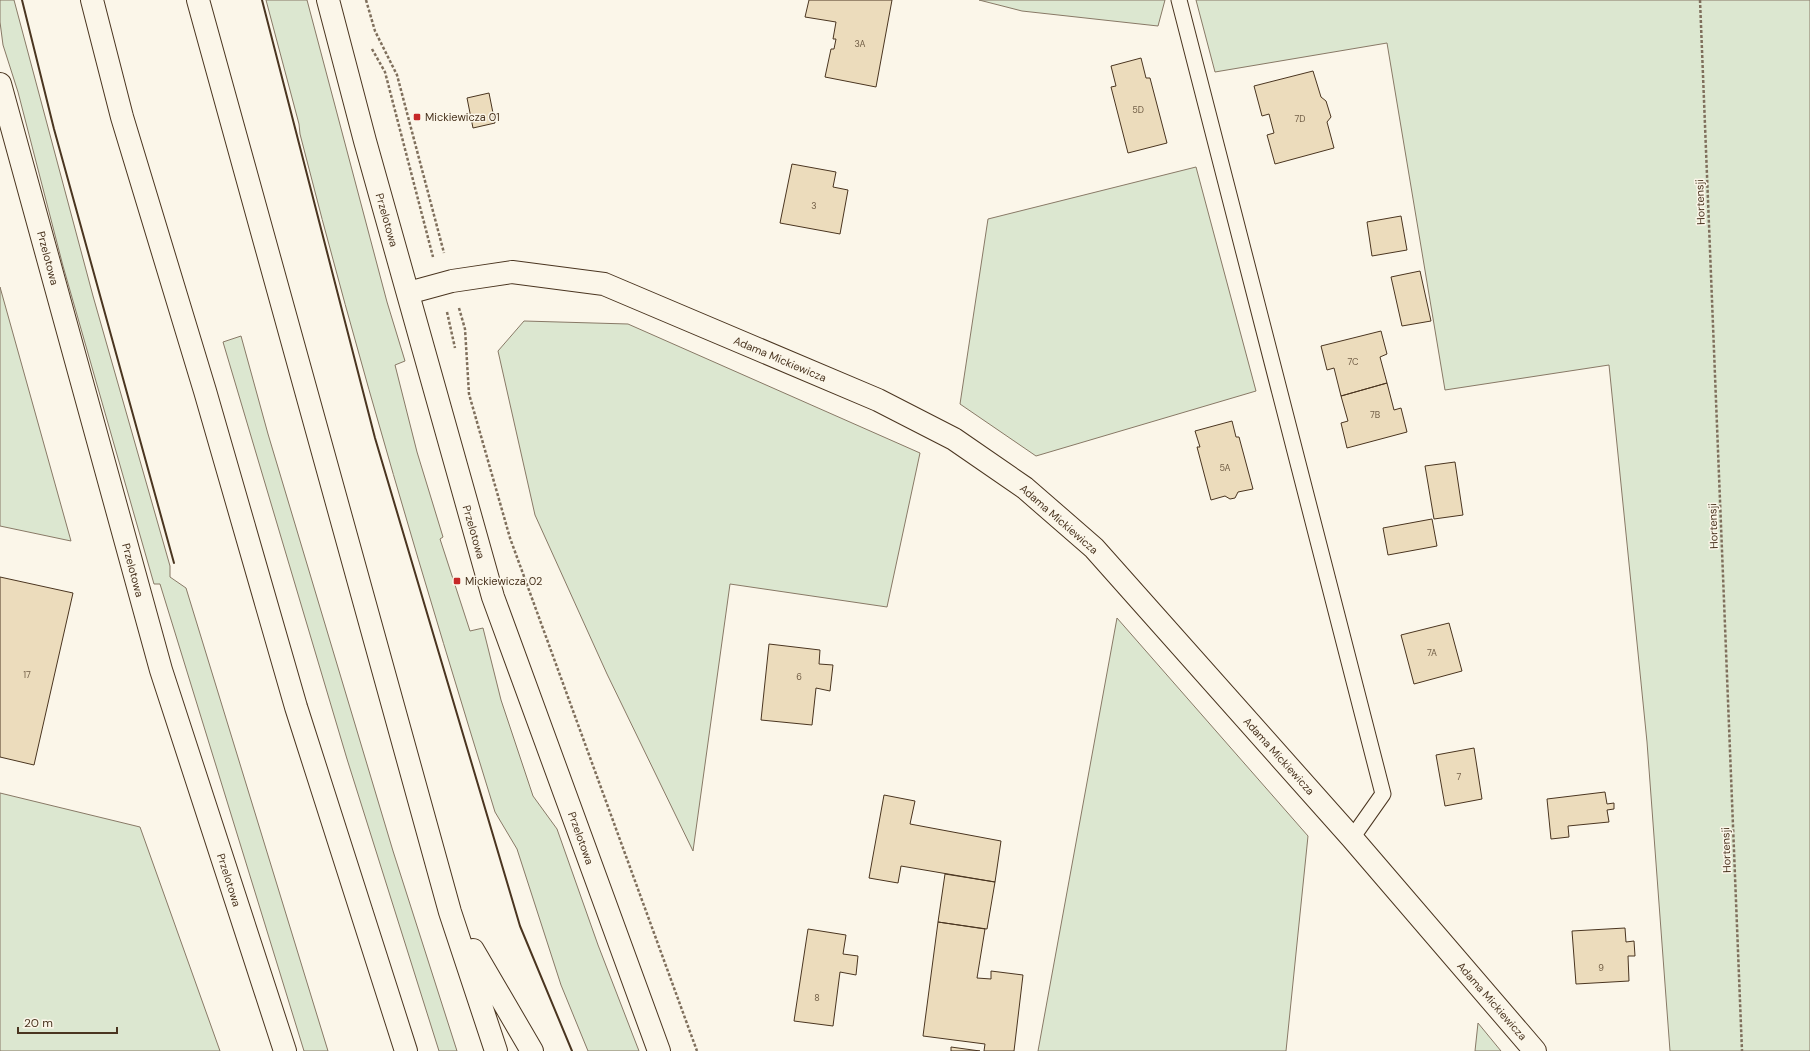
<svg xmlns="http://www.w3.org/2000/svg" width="1810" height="1051" font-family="'DM Sans',sans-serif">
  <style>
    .green { fill: #dce7d0; stroke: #887966 }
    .building { fill: #ecdcbc; stroke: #4a3520 }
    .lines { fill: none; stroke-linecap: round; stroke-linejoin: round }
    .service-casing { stroke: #4a3520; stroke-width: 17 }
    .tertiary-casing { stroke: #4a3520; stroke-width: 24 }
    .motorway-casing { stroke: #4a3520; stroke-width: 24 }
    .path { stroke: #7f6f5c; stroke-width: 2.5; stroke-dasharray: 3 2; stroke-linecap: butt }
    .service { stroke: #fbf6e9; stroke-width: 15 }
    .tertiary { stroke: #fbf6e9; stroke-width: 22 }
    .motorway { stroke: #fbf6e9; stroke-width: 22 }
    .wall { stroke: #4a3520; stroke-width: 2 }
    .poi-dot { fill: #c62828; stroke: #fbf6e9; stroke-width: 1.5 }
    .labels { text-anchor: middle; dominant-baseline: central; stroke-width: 3; stroke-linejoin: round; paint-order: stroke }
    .number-label { font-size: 9px; fill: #725f47 }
    .poi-label { font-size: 11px; fill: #4a3520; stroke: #fbf6e9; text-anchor: start }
    .street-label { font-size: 11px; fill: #4a3520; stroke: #fbf6e9 }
  </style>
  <rect width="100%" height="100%" fill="#fbf6e9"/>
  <!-- green -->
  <path class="green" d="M0,0h14l79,296 77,270v11l16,11 142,463h-24l-144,-467h-6l-91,-318 -45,-174 -15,-47 -3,-23z
    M266,0h41l80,302 18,59 -10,4 22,87 26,85 -3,2 30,92 13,-3 18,72 32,96 24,33 41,116 41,106h-51l-27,-66 -44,-136 -22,-37c-69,-224 -137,-450 -195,-678l-1,-10z
    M979,0h186l-7,26 -136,-15z
    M1196,0h614v1051h-140l-23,-309 -38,-377 -164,25 -58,-347 -172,29z
    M1196,167l60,224 -220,65 -76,-52 28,-185z
    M0,287l71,254 -71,-15z
    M524,321l104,3 292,129 -33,154 -157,-23 -37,267 -86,-177 -72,-159 -37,-164z
    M241,336l27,98 125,417 64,200h-18l-92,-292 -124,-417z
    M1117,618l191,218 -22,215h-248z
    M0,793l140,34 80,224h-220z
    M1478,1023l23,28h-26z"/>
  <!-- building -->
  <path class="building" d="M809,0h83l-16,87 -51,-10 6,-28h3l2,-10h-3l3,-17 -31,-5z
    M1141,58l5,20h4l17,65 -39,10 -17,-66 5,-1 -5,-20z
    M1313,71l8,26 5,4 5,16 -4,5 7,26 -59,16 -8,-29 7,-2 -5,-19 -7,2 -8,-30z
    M489,93l6,30 -22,5 -6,-30z
    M792,164l44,8 -3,15 15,3 -8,44 -60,-11z
    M1401,216l6,34 -35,6 -5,-34z
    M1420,271l11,50 -29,5 -11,-49z
    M1381,331l6,23 -7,3 7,26 -46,13 -7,-28 -7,2 -6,-24z
    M1387,383l7,27 7,-2 6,24 -60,16 -6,-25 7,-2 -7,-25z
    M1232,421l4,16h3l14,52 -15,3 -3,6 -5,1 -5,-3 -14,4 -14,-53h3l-5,-16z
    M1455,462l8,53 -29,4 -9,-53z
    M1432,519l5,27 -49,9 -5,-27z
    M0,577l73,16 -39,172 -34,-8z
    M1449,623l13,48 -48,13 -13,-49z
    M769,644l51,6 -1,14 14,1 -3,26 -14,-3 -4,37 -51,-5z
    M1474,748l8,51 -37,7 -9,-51z
    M1605,792l2,12 7,-1v6l-7,1 2,12 -41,4 1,11 -18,2 -4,-40z
    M884,795l31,6 -5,23 91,17 -6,41 -94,-16 -3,17 -29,-5z
    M945,874l50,8 -8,47 -49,-7z
    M938,922l47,7 -8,49 14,1v-8l32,4 -9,76h-30l1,-7 -62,-8z
    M1625,928l1,14 8,-1 1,15h-7l1,25 -53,3 -4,-53z
    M808,929l38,6 -3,19 15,2 -2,19 -16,-3 -7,54 -39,-5z
    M951,1047l29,4h-29z"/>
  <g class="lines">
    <defs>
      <path id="service" d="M1179,0l204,794 -31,44"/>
      <path id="tertiary" d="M328,0l37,141 128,456 166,454
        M0,84l161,586 124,381
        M408,293l44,-12 60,-9 92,12 274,116 76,39 71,49 69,60 258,290 183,213"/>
      <path id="motorway" d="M92,0l30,117 83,274 91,316 110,344
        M198,0l252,912 46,139
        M473,950l59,101"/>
    </defs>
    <!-- service casing -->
    <use href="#service" class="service-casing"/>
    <!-- tertiary casing -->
    <use href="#tertiary" class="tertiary-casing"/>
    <!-- motorway casing -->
    <use href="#motorway" class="motorway-casing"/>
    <!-- path -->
    <path class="path" d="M366,0l9,31 22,44 47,178
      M1700,0l42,1051
      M372,49l13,23 48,185
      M459,308l6,21 4,65 41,144 187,513
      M447,312l8,36"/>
    <!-- service -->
    <use href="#service" class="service"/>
    <!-- tertiary -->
    <use href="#tertiary" class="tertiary"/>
    <!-- motorway -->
    <use href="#motorway" class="motorway"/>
    <!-- wall -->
    <path class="wall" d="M22,0l32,129 120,434
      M262,0l113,438 145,488 52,125"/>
  </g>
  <!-- markers -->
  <g class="poi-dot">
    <rect x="413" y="113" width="8" height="8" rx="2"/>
    <rect x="453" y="577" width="8" height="8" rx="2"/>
  </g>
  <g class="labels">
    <!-- number labels -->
    <g class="number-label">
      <text x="860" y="44">3A</text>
      <text x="1138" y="110">5D</text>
      <text x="1300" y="119">7D</text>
      <text x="814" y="206">3</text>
      <text x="1353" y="362">7C</text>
      <text x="1375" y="415">7B</text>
      <text x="1225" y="468">5A</text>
      <text x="1432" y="653">7A</text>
      <text x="27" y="675">17</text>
      <text x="799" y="677">6</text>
      <text x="1459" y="777">7</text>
      <text x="1601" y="968">9</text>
      <text x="817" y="998">8</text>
    </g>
    <!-- poi labels -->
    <g class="poi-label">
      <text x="425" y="117">Mickiewicza 01</text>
      <text x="465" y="581">Mickiewicza 02</text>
    </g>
    <!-- street labels -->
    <g class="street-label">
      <text transform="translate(1700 202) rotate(-92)">Hortensji</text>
      <text transform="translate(387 220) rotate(74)">Przelotowa</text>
      <text transform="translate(48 258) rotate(75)">Przelotowa</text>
      <text transform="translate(780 359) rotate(23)">Adama Mickiewicza</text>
      <text transform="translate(1059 519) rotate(41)">Adama Mickiewicza</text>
      <text transform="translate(1713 526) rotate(-92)">Hortensji</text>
      <text transform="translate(474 532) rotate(74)">Przelotowa</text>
      <text transform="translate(133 570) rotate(75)">Przelotowa</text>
      <text transform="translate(1279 756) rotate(48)">Adama Mickiewicza</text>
      <text transform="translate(581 838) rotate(70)">Przelotowa</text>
      <text transform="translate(1726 850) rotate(-92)">Hortensji</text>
      <text transform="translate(229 880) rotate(72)">Przelotowa</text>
      <text transform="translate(1492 1001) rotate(49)">Adama Mickiewicza</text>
    </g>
  </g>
  <!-- scale -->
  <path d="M18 1027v6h99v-6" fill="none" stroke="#4a3520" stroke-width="2"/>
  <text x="24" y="1027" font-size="12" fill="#4a3520" stroke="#fbf6e9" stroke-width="3" paint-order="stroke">20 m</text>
</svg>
